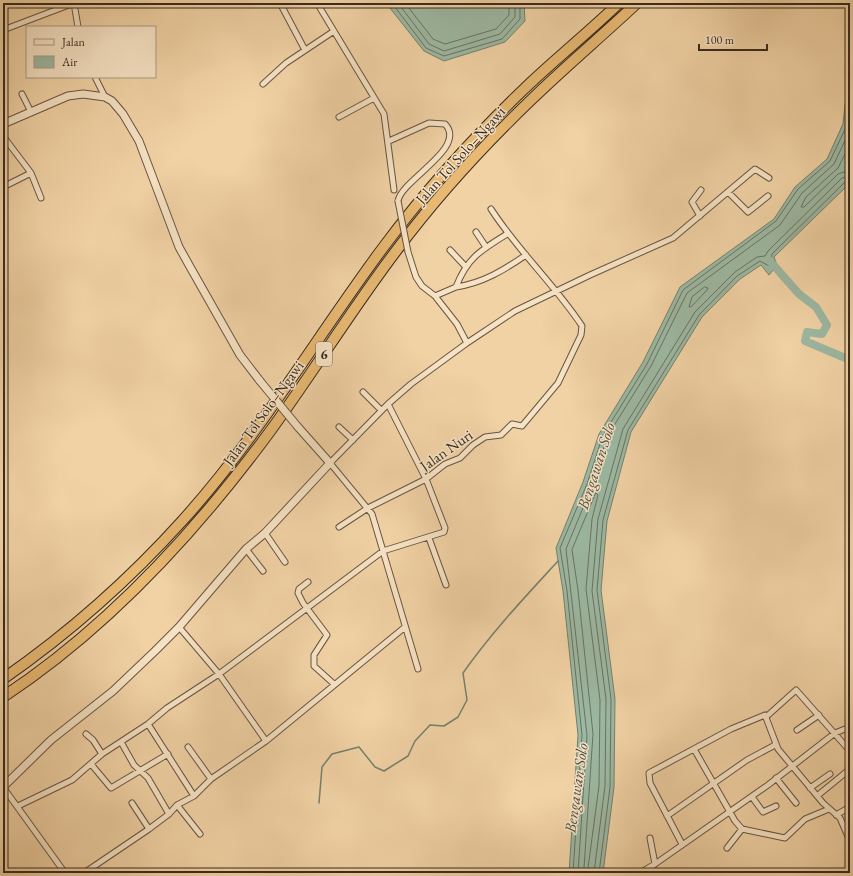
<svg xmlns="http://www.w3.org/2000/svg" width="853" height="876" font-family="'EB Garamond',serif">
  <style>
    .water { fill: #9cb8a2; stroke: #74806e }
    .lines { fill: none; stroke-linecap: round; stroke-linejoin: round }
    .shore { stroke: #6a7262; stroke-width: 1 }
    .stream { stroke: #74806e; stroke-width: 1.5 }
    .river { stroke: #9cb8a2; stroke-width: 8 }
    .minor-casing { stroke: #665542; stroke-width: 7 }
    .tertiary-casing { stroke: #665542; stroke-width: 9 }
    .motorway-casing { stroke: #382b21; stroke-width: 12 }
    .minor { stroke: #f6e2c4; stroke-width: 5 }
    .tertiary { stroke: #f6e2c4; stroke-width: 7 }
    .motorway { stroke: #e8b972; stroke-width: 10 }
    .minor-bridge-casing { stroke: #665542; stroke-width: 7; stroke-linecap: butt }
    .tertiary-bridge-casing { stroke: #665542; stroke-width: 9; stroke-linecap: butt }
    .minor-bridge { stroke: #f6e2c4; stroke-width: 5 }
    .tertiary-bridge { stroke: #f6e2c4; stroke-width: 7 }
    .labels { text-anchor: middle; dominant-baseline: central; stroke-width: 3; stroke-linejoin: round; paint-order: stroke }
    .shield { fill: #f6e2c4; stroke: #716252; stroke-width: 1 }
    .shield-label { font-size: 14px; font-weight: bold; fill: #382b21 }
    .street-label { font-size: 15px; fill: #382b21; stroke: #f6e2c4 }
    .water-label { font-size: 16px; font-style: italic; fill: #514e41; stroke: #f6e2c4 }
  </style>
  <rect width="100%" height="100%" fill="#f1d2a5"/>
  <filter id="stains"><feTurbulence type="fractalNoise" baseFrequency=".005" numOctaves="4"/><feColorMatrix values="0 0 0 0 .2 0 0 0 0 .09 0 0 0 0 .02 0 0 0 .5 -.17"/></filter>
  <radialGradient id="worn" r=".72"><stop offset=".6" stop-color="#630" stop-opacity="0"/><stop offset="1" stop-color="#630" stop-opacity=".3"/></radialGradient>
  <!-- water -->
  <path class="water" d="M386,3h138l1,18 -20,21 -61,19 -20,-10z
    M850,58v125l-76,74 3,8 -8,10 -8,-10 -21,14 -38,38 -71,115 -24,89 -6,69 14,109 -1,88 -11,86h-34l9,-138 -15,-144 -7,-43 27,-66 16,-48 44,-72 37,-75 94,-68 21,-32 32,-28 16,-35z"/>
  <g class="lines">
    <!-- shore -->
    <path class="shore" d="M392,3l34,45 18,8 58,-17 18,-20v-16
      M398,3l31,41 15,7 56,-17 15,-17v-14
      M405,3l28,36 12,5 51,-15 13,-14v-12
      M850,144l-12,24 -32,29 -5,10h3l34,-33 12,-4
      M705,287l3,1 -1,2 -16,17h-2l3,-10z
      M596,493l2,2 -6,24 -6,70 14,111 -1,86 -11,82 -2,2 -2,-2 9,-134 -15,-144 -6,-40z
      M573,873l9,-138 -15,-144 -7,-43 27,-64 16,-49 44,-71 36,-74 93,-69 22,-32 32,-28 17,-36 3,-30
      M578,873l9,-138 -21,-186 26,-63 15,-49 44,-71 36,-73 93,-68 22,-32 32,-29 16,-34
      M594,873l11,-87 1,-87 -14,-108 6,-72 25,-90 72,-117 40,-40 22,-15 8,-1 3,-5 74,-73 8,-2
      M599,873l11,-86 1,-88 -14,-109 6,-70 25,-90 71,-115 38,-39 23,-15 11,6 1,-13 73,-72 5,-1"/>
    <!-- stream -->
    <path class="stream" d="M319,803l3,-36 10,-13 27,-7 16,20 9,4 24,-15 7,-15 15,-16 14,1 14,-9 9,-17 -4,-27c28,-40 62,-76 95,-112"/>
    <!-- river -->
    <path class="river" d="M769,260l30,34 17,13 11,18 -5,9 -15,-2 -2,9 45,19"/>
    <defs>
      <path id="minor" d="M74,3l4,24
        M280,3l25,47
        M317,3l67,111 10,76
        M3,30l71,-27
        M95,77l10,20
        M263,84l23,-21 48,-32
        M22,94l9,18
        M339,117l35,-19
        M3,136l28,37 10,25
        M389,141l40,-18 16,1c23,24 -44,56 -47,77
        M3,187l28,-14
        M728,192l20,20 20,-16
        M700,216l-8,-14 9,-12
        M476,232l10,15
        M450,250l15,16
        M408,252l8,25 6,9 13,10 22,28 10,19
        M456,287c27,-4 48,-17 70,-32
        M435,296l21,-9c11,-29 25,-37 51,-53
        M363,392l18,18
        M339,427l14,13
        M339,527l29,-19 58,-29 19,-15 15,-6 13,-13 12,-8 16,-2 11,-11 10,2 36,-43 23,-48 1,-9c-27,-41 -64,-75 -91,-117
        M265,533l20,29
        M429,538l17,47
        M246,549l17,22
        M308,582l-9,7 -1,4 5,10 24,32 -13,20v11l20,18
        M179,627l40,47 47,67
        M418,669l-46,-155 -42,-51 58,-59 23,-20 56,-41 48,-32 75,-36 83,-37 82,-69 14,9
        M766,717l30,-27 54,61
        M148,724l46,72
        M797,730l22,-15
        M86,734l7,6 9,14
        M121,742l13,23 14,13 21,36
        M188,747l23,32
        M694,749l41,72 7,8 43,9 20,-19 24,-10
        M91,764l20,24 57,-34
        M776,778l20,25
        M3,787l62,86
        M810,788l20,-14
        M817,796l33,-27
        M752,797l11,15 13,-6
        M132,803l17,26
        M177,805l23,29
        M18,806l54,-26 30,-26 46,-30 19,-16 52,-34 164,-123 61,-19 1,-4 -19,-49 -38,-75
        M836,815l14,-8
        M667,816l80,-56 28,-15
        M650,838l5,26
        M682,844l-32,-61 -1,-10 82,-44 34,-14 13,34 45,54 17,15 10,23
        M727,848l15,-19
        M84,873l65,-44 20,-15 8,-9 17,-9 17,-17 55,-38 139,-114
        M640,873l15,-9 113,-79 67,-52 15,-6"/>
      <path id="tertiary" d="M3,124l65,-28 15,-2 22,3 7,4 11,13 16,27 40,106 10,18 51,90 20,26
        M3,787l48,-47 62,-49 42,-40 24,-24 67,-78 19,-16 65,-70 -32,-36"/>
      <path id="motorway" d="M3,679c66,-46 126,-99 180,-159 76,-84 134,-184 202,-275 41,-55 88,-107 138,-155 31,-30 65,-57 96,-87
        M3,697c106,-70 193,-165 268,-267 43,-59 81,-121 125,-179 41,-55 87,-105 136,-152 34,-33 71,-64 105,-96"/>
    </defs>
    <!-- minor casing -->
    <use href="#minor" class="minor-casing"/>
    <!-- tertiary casing -->
    <use href="#tertiary" class="tertiary-casing"/>
    <!-- motorway casing -->
    <use href="#motorway" class="motorway-casing"/>
    <!-- minor -->
    <use href="#minor" class="minor"/>
    <!-- tertiary -->
    <use href="#tertiary" class="tertiary"/>
    <!-- motorway -->
    <use href="#motorway" class="motorway"/>
    <defs>
      <path id="minor-bridge" d="M398,201l10,51"/>
      <path id="tertiary-bridge" d="M260,381l38,46"/>
    </defs>
    <!-- minor-bridge casing -->
    <use href="#minor-bridge" class="minor-bridge-casing"/>
    <!-- tertiary-bridge casing -->
    <use href="#tertiary-bridge" class="tertiary-bridge-casing"/>
    <!-- minor-bridge -->
    <use href="#minor-bridge" class="minor-bridge"/>
    <!-- tertiary-bridge -->
    <use href="#tertiary-bridge" class="tertiary-bridge"/>
  </g>
  <g class="labels">
    <!-- shield labels -->
    <rect class="shield" x="316" y="342" width="16" height="24" rx="3"/>
    <g class="shield-label">
      <text x="324" y="354">6</text>
    </g>
    <!-- street labels -->
    <g class="street-label">
      <text transform="translate(460 155) rotate(-48)">Jalan Tol Solo–Ngawi</text>
      <text transform="translate(263 413) rotate(-54)">Jalan Tol Solo–Ngawi</text>
      <text transform="translate(446 450) rotate(-35)">Jalan Nuri</text>
    </g>
    <!-- water labels -->
    <g class="water-label">
      <text transform="translate(596 466) rotate(-72)">Bengawan Solo</text>
      <text transform="translate(576 788) rotate(-82)">Bengawan Solo</text>
    </g>
  </g>
  <!-- margin -->
  <rect width="853" height="876" fill="none" stroke="#f1d2a5" stroke-width="16"/>
  <rect x="4" y="4" width="845" height="868" fill="none" stroke="#382b21" stroke-width="2"/>
  <rect x="8" y="8" width="837" height="860" fill="none" stroke="#382b21"/>
  <!-- legend -->
  <rect x="26" y="26" width="130" height="52" fill="#f6e2c4" stroke="#aa9983"/>
  <rect x="34" y="39" width="20" height="6" fill="#f6e2c4" stroke="#aa9983"/>
  <text x="62" y="46" font-size="12" fill="#382b21">Jalan</text>
  <rect x="34" y="56" width="20" height="12" fill="#9cb8a2" stroke="#aa9983"/>
  <text x="62" y="66" font-size="12" fill="#382b21">Air</text>
  <!-- scale -->
  <path d="M699 44v6h68v-6" fill="none" stroke="#382b21" stroke-width="2"/>
  <text x="705" y="44" font-size="12" fill="#382b21" stroke="#f6e2c4" stroke-width="3" paint-order="stroke">100 m</text>
  <rect width="100%" height="100%" filter="url(#stains)"/>
  <rect width="100%" height="100%" fill="url(#worn)"/>
</svg>
